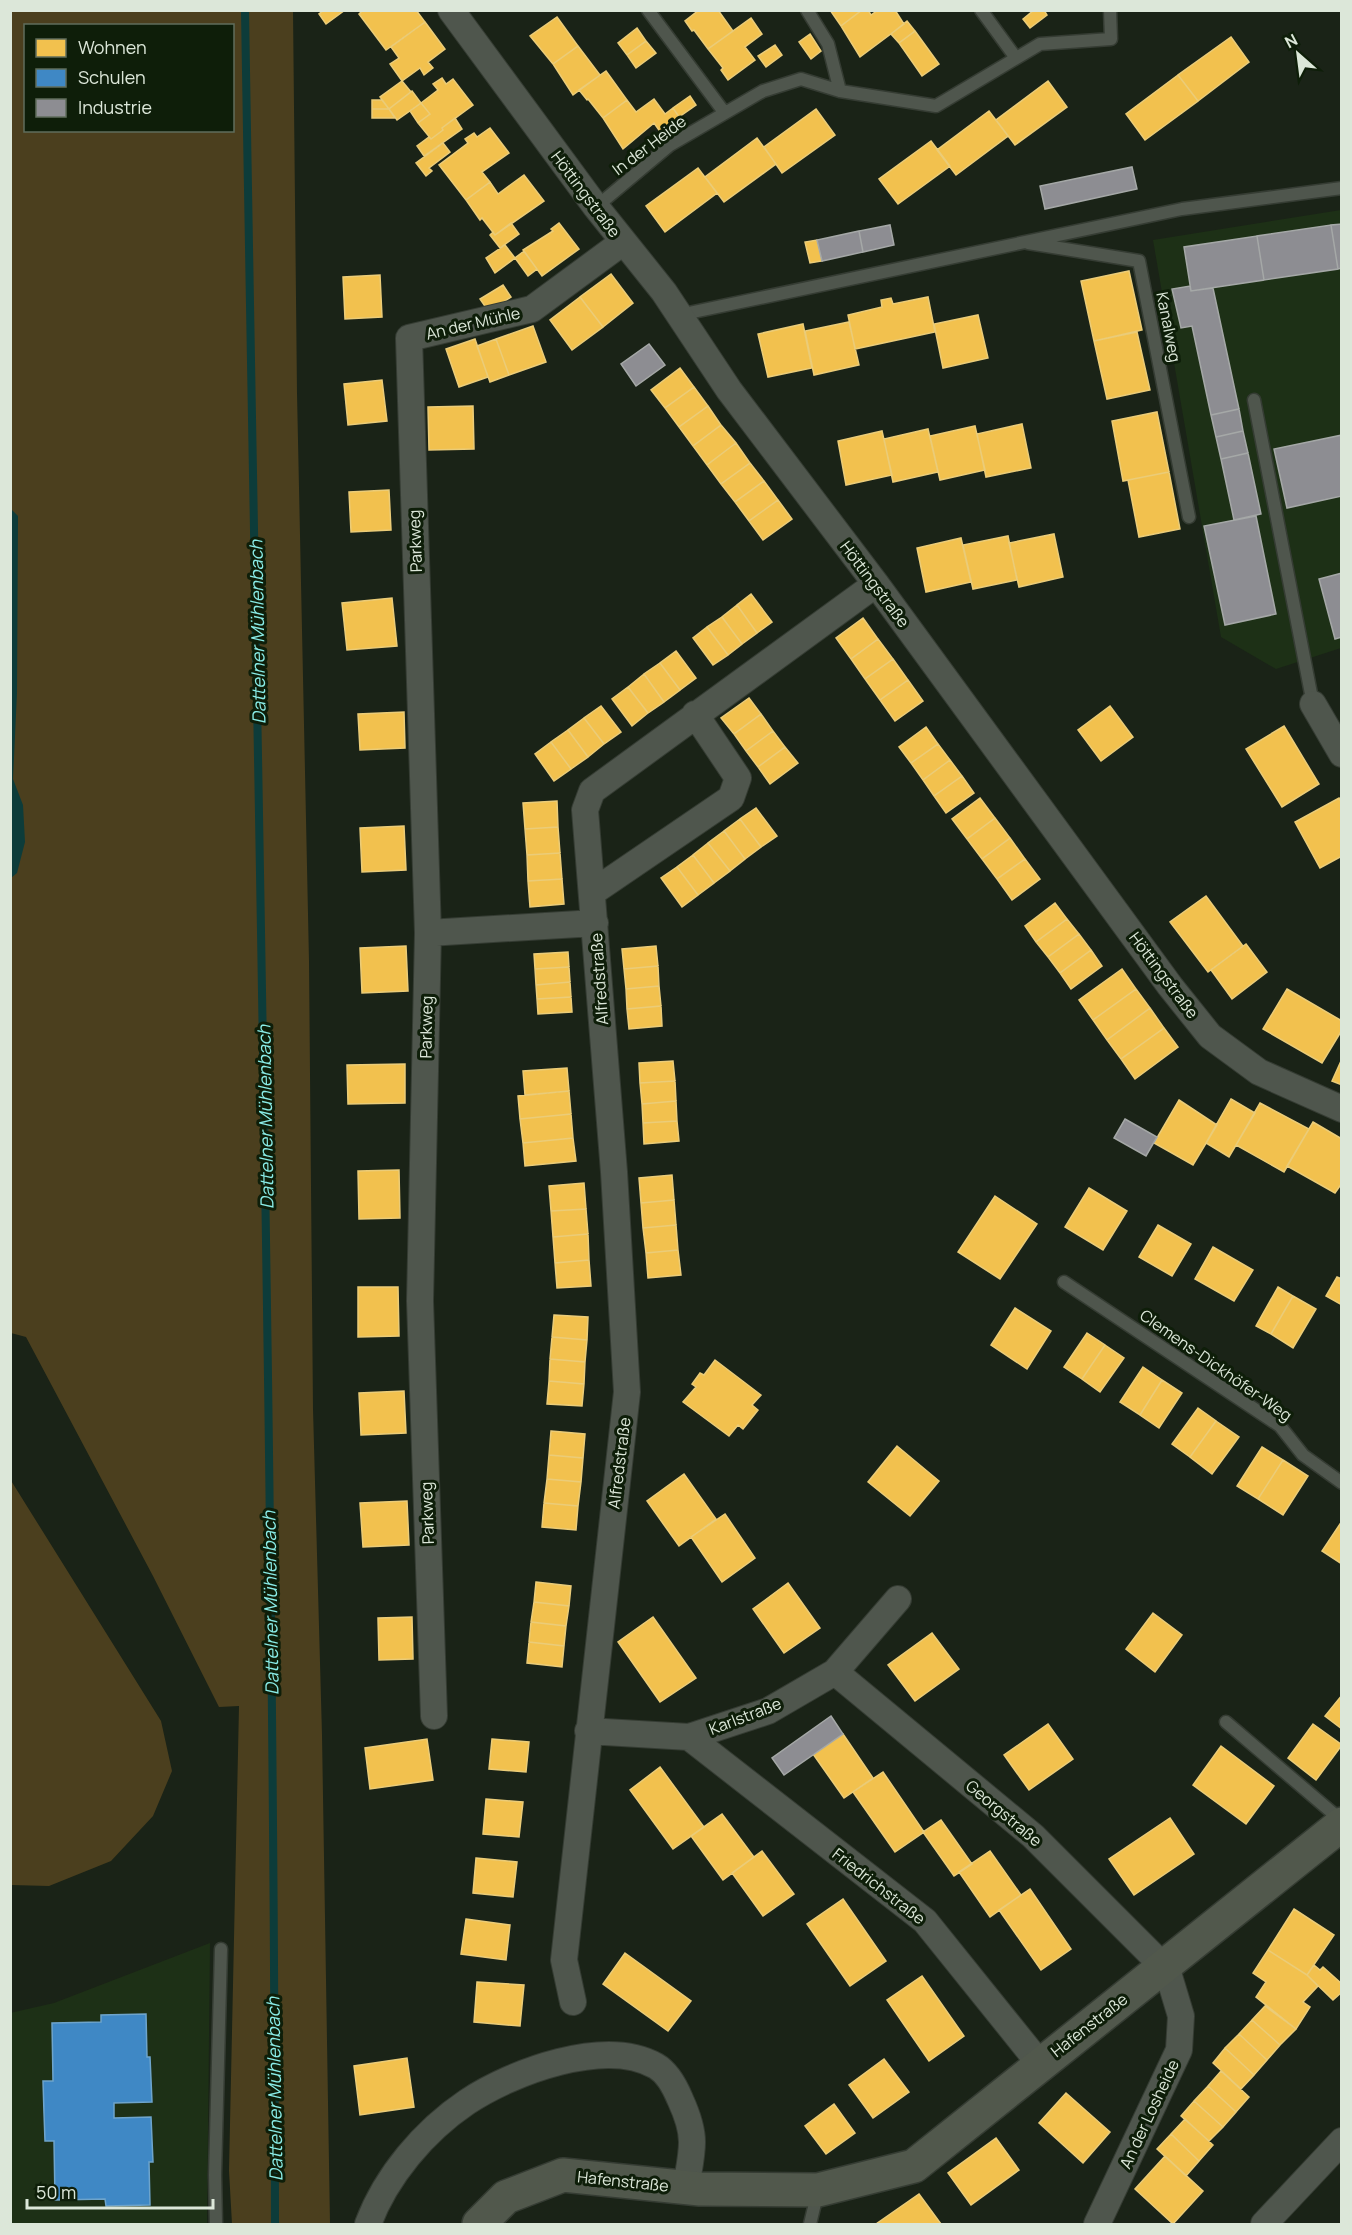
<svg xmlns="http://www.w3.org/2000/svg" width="1352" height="2235" font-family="Manrope,sans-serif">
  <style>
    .built { fill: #1d3016 }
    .green { fill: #4b3f1e; fill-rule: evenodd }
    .water { fill: #0d3c3a }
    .homes { fill: #f2c14e; stroke: #ebcc78; stroke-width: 1.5 }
    .schools { fill: #3f88c5; stroke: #6ea4cb; stroke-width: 1.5 }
    .industry { fill: #8d8d92; stroke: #a5a8a7; stroke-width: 1.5 }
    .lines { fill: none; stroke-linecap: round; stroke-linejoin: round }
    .stream { stroke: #0d3c3a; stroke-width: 8 }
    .lane-casing { stroke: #353c33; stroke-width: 15 }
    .street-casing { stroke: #353c33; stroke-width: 28 }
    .secondary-casing { stroke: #353c33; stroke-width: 36 }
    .lane { stroke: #4f564d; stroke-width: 12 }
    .street { stroke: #4f564d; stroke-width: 26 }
    .secondary { stroke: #51584c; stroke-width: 33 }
    .labels { text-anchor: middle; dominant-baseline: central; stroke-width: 6; stroke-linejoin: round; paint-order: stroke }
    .street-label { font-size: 16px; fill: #dce7d9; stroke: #0e1e09 }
    .water-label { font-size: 18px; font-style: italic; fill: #8aede8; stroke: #0e1e09 }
  </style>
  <rect width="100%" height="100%" fill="#1a2317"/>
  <!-- built -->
  <path class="built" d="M1341,210v438l-65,21 -55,-32 -68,-397z
    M210,1943l-3,281h-196l-1,-211 44,-10z"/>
  <!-- green -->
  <path class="green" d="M11,11h282l4,382 12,568 4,448 9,326 8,489h-98l-3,-53 10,-465 -20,1 -66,-131 -127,-239 -15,-4zM26,26h206v104h-206z
    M10,1479l151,242 11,50 -19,45 -42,45 -62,25 -38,-1z"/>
  <!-- water -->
  <path class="water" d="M10,508l8,8 -1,177 -4,86 10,26 2,37 -8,31 -6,5z"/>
  <!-- homes -->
  <path class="homes" d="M324,10h21l-19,14 -7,-10z
    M363,10h53l9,12 -39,28 -27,-36z
    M699,10h19l15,21 -25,18 -14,-19 -2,1 -7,-10z
    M830,10h32l-21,16z
    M862,10h6l3,5 7,-5h17l9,14 -44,33 -19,-31z
    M1034,10h10l3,5 -17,13 -7,-9z
    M557,17l21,29 -25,18 -23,-28z
    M751,18l11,16 -17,13 10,13 -27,20 -7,-10 2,-2 -15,-19z
    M907,21l8,10 -16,12 -8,-9z
    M425,22l20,27 -17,13 5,6 -9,7 -4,-7 -18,13 -12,-17 9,-6 -8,-11z
    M637,28l9,13 -19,14 -9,-12z
    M915,31l24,33 -17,12 -23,-33z
    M810,34l11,17 -10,8 -12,-17z
    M1231,37l18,25 -51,39 -20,-26z
    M646,41l10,12 -20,15 -9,-13z
    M775,45l7,10 -16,12 -8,-11z
    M578,46l22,29 -27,20 -20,-31z
    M606,71l21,29 -24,18 -15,-19 -1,1 -8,-10z
    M1178,75l20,26 -53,39 -19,-26z
    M442,78l4,6 7,-5 20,26 -31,23 1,2 -12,9 -13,-16 12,-9 -9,-11 17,-13 -5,-6z
    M402,81l9,11 -22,17 -9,-12z
    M1048,81l19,26 -52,38 -19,-25z
    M412,91l9,12 -24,17 -8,-11z
    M690,96l6,9 -17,12 -6,-9z
    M654,99l11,15 8,-6 7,10 -19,15 -7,-10 -31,26 -20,-31 24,-18 9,12z
    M372,100h10l7,9h-17z
    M421,103l9,11 -12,9 -8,-12z
    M372,109h17l6,9h-23z
    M816,109l19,26 -53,38 -18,-26z
    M989,111l19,25 -52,39 -19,-25z
    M455,118l7,11 -38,27 -7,-10 12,-9 2,2 12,-9 -1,-2z
    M490,128l19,25 -27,19 8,10 -24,18 -27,-35 29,-22 -3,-4 9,-6 3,4z
    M757,138l19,26 -52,38 -19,-25z
    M931,141l19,25 -52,38 -19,-25z
    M443,143l7,9 -21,16 3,3 -6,5 -10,-13z
    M698,168l19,25 -52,39 -19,-26z
    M524,175l20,26 -49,34 -13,-17 -2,2 -14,-20 24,-18 8,12z
    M511,223l8,11 -19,14 -10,-13 3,-3 2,3z
    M559,223l20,26 -37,27 -19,-26 30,-19 -2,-2z
    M817,240l5,21 -12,2 -5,-21z
    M505,245l10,13 -20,15 -9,-15z
    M524,251l13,18 -9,7 -13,-18z
    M1129,271l13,59 -48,11 -13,-60z
    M611,274l22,29 -30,24 -23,-30z
    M380,275l2,42 -37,2 -2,-42z
    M503,285l8,12 -22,15 -9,-13z
    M580,297l23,30 -31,23 -22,-30z
    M928,297l7,35 -80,17 -7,-34 34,-8 -1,-7 10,-2 2,6z
    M978,315l10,43 -45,10 -9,-44z
    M849,322l10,43 -45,10 -9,-44z
    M803,324l9,44 -44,9 -10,-43z
    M533,326l13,36 -37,13 -13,-36z
    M1137,332l13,58 -43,9 -13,-58z
    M475,339l13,38 -29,10 -13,-38z
    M496,339l13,36 -19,7 -13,-36z
    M680,368l14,19 -29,21 -14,-18z
    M382,380l5,41 -39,4 -4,-41z
    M694,387l14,19 -29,21 -14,-19z
    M473,406l1,43 -45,1 -1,-43z
    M708,406l13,19 -28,21 -14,-19z
    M1157,412l12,60 -46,9 -11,-60z
    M1022,424l9,44 -45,9 -9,-43z
    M721,425l15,18 -29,22 -14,-19z
    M975,426l10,44 -45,10 -10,-44z
    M928,429l10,43 -45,10 -9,-43z
    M882,431l10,44 -46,10 -8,-44z
    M736,443l14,20 -29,21 -14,-19z
    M750,463l14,18 -29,21 -14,-18z
    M1169,472l11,57 -41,8 -11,-57z
    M764,481l14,19 -29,21 -14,-19z
    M389,490l2,40 -40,2 -2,-40z
    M778,500l14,19 -29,21 -14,-19z
    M1054,534l9,43 -44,10 -10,-44z
    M1008,536l9,44 -44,9 -10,-44z
    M961,538l10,44 -45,10 -9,-44z
    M751,594l21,28 -15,11 -20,-28z
    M392,598l5,48 -50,4 -5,-47z
    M737,605l20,28 -15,11 -20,-27z
    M722,617l20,27 -14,11 -21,-28z
    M863,618l15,21 -27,20 -15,-21z
    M707,627l21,28 -15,10 -20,-27z
    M878,639l15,20 -28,20 -14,-20z
    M676,651l20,27 -16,12 -20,-27z
    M893,659l15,21 -28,20 -15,-21z
    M660,663l20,27 -16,12 -20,-28z
    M644,674l20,28 -16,11 -20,-26z
    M908,680l15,21 -28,20 -15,-21z
    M628,687l20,26 -16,13 -20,-27z
    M749,698l12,16 -27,20 -13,-16z
    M601,706l20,26 -17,12 -20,-26z
    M1110,706l23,31 -32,24 -23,-31z
    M404,712l1,36 -45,2 -2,-36z
    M761,714l12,17 -27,20 -12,-17z
    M584,718l20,26 -16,13 -20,-27z
    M1284,726l35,58 -37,23 -36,-58z
    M926,727l12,17 -27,19 -12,-16z
    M568,730l20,27 -17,12 -20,-27z
    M773,731l12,16 -27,20 -12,-16z
    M551,742l20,27 -17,12 -19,-27z
    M938,744l12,16 -27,20 -12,-17z
    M785,747l13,16 -28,21 -12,-17z
    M950,760l12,16 -28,20 -11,-16z
    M962,776l12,17 -28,20 -12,-17z
    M980,798l15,20 -28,21 -15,-20z
    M1339,798l3,5v53l-22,12 -25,-46z
    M557,801l1,26 -33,2 -2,-26z
    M756,808l21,28 -16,11 -21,-28z
    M995,818l15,20 -28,21 -15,-20z
    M740,819l21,28 -16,12 -21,-28z
    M404,826l2,44 -44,2 -2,-44z
    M558,827l2,26 -33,2 -2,-26z
    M724,831l21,28 -15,12 -22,-28z
    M1010,838l15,21 -28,20 -15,-20z
    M708,843l22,28 -16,12 -21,-28z
    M560,853l2,26 -34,2 -1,-26z
    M693,855l21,28 -16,12 -21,-28z
    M1025,859l15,20 -28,21 -15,-21z
    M677,867l21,28 -16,12 -21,-29z
    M562,879l2,25 -34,3 -2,-26z
    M1206,896l37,50 -35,26 -38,-50z
    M1055,903l12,16 -31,23 -11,-16z
    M1067,919l12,15 -31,23 -12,-15z
    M1079,934l12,16 -31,23 -12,-16z
    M1246,944l21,28 -35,27 -21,-29z
    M406,946l2,45 -46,2 -2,-45z
    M656,946l2,20 -34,3 -2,-20z
    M1091,950l11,16 -31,23 -11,-16z
    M568,952l1,15 -34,2 -1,-15z
    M658,966l1,20 -33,3 -2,-20z
    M569,967l1,15 -34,3 -1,-16z
    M1122,969l14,20 -43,31 -14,-20z
    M570,982l1,15 -34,2 -1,-14z
    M659,986l2,20 -34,3 -1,-20z
    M1136,989l14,19 -43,32 -14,-20z
    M1287,989l55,32v9l-20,33 -59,-34z
    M571,997l1,15 -34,2 -1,-15z
    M661,1006l1,20 -33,3 -2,-20z
    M1150,1008l14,20 -43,31 -14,-19z
    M1164,1028l14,19 -43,32 -14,-20z
    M673,1061l2,20 -35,2 -1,-20z
    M1341,1061h1v24l-10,-4z
    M405,1064v39l-57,1 -1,-39z
    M567,1068l2,23 -44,4 -2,-24z
    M675,1081l1,20 -34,3 -2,-21z
    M569,1091l2,23 -51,5 -2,-23z
    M1231,1099l24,14 -26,44 -23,-14z
    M1179,1100l38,25 -24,40 -39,-22z
    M676,1101l1,20 -34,2 -1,-19z
    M1260,1103l49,26 -25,43 -48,-27z
    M571,1114l2,24 -50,5 -3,-24z
    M677,1121l2,20 -35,3 -1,-21z
    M1313,1122l29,17v44l-7,10 -48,-27z
    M573,1138l3,23 -51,5 -2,-23z
    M399,1170l1,48 -41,1 -1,-48z
    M672,1175l2,25 -33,3 -2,-25z
    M584,1183l2,26 -35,2 -2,-25z
    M1089,1188l38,23 -24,39 -38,-23z
    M995,1196l42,28 -37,55 -42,-27z
    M674,1200l2,25 -33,3 -2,-25z
    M586,1209l2,25 -35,3 -2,-26z
    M676,1225l2,25 -32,3 -3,-25z
    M1158,1225l33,19 -19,32 -33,-19z
    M588,1234l1,26 -34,3 -2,-26z
    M1213,1247l40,23 -19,31 -39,-22z
    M678,1250l3,25 -33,3 -2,-25z
    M589,1260l2,26 -34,2 -2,-25z
    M1337,1277l5,2v26l-16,-9z
    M358,1287h40l1,49 -41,1z
    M1278,1287l15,9 -22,38 -15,-8z
    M1293,1296l23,13 -23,39 -22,-14z
    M1015,1308l36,23 -24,38 -36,-24z
    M554,1315l34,2 -1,23 -35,-3z
    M1087,1333l18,12 -23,34 -18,-12z
    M552,1337l35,3 -2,22 -35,-3z
    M1105,1345l19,13 -24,34 -18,-13z
    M550,1359l35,3 -1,22 -35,-3z
    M715,1360l46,35 -9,10 6,5 -15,19 -5,-4 -9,11 -46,-34 13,-15 -4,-3 8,-11 4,2z
    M1143,1367l19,13 -22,35 -20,-13z
    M1162,1380l20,13 -23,35 -19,-13z
    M549,1381l35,3 -2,22 -35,-2z
    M404,1391l2,42 -45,2 -2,-42z
    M1198,1408l18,13 -26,36 -18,-13z
    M1216,1421l23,16 -27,37 -22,-17z
    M551,1431l34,3 -2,24 -34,-3z
    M897,1446l42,35 -29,35 -42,-34z
    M1262,1447l21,13 -25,39 -21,-13z
    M549,1455l34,3 -2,24 -34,-3z
    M1283,1460l25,16 -25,39 -25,-16z
    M684,1474l32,45 -37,27 -32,-45z
    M547,1479l34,3 -3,24 -34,-3z
    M407,1501l2,44 -46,2 -3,-44z
    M544,1503l34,3 -2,24 -34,-3z
    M725,1514l30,44 -33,24 -31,-45z
    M1342,1521v43l-20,-13z
    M536,1582l35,4 -2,20 -35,-4z
    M788,1583l32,45 -36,25 -31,-44z
    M534,1602l35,4 -3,20 -35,-4z
    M1153,1613l29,22 -27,37 -29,-23z
    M412,1617l1,42 -34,1 -1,-42z
    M653,1617l43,61 -36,24 -42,-60z
    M531,1622l35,4 -2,20 -35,-4z
    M932,1633l27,36 -44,32 -27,-36z
    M529,1642l35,4 -2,21 -35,-4z
    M1342,1695v34l-17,-13z
    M1048,1724l25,35 -44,31 -25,-35z
    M1313,1724l29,21 -26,35 -28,-22z
    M843,1734l30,44 -29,20 -31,-44z
    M427,1739l6,41 -63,9 -5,-41z
    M492,1739l37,3 -3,30 -37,-3z
    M1221,1746l53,40 -28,38 -53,-39z
    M660,1767l44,60 -31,22 -43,-59z
    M883,1772l41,60 -29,20 -42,-60z
    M486,1799l37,3 -4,35 -36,-3z
    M722,1814l32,43 -31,23 -32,-44z
    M1170,1818l24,36 -60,41 -25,-36z
    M941,1820l31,44 -18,12 -31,-44z
    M762,1851l32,43 -31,22 -31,-43z
    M990,1851l31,44 -31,22 -31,-45z
    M476,1858l41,4 -4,35 -40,-4z
    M1030,1889l41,60 -30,21 -42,-60z
    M843,1899l43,62 -36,25 -43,-62z
    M1294,1909l40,26 -27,40 -39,-25z
    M466,1919l44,6 -4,35 -45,-6z
    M1268,1950l39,25 11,11 -15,16 7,5 -14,22 -40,-32 10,-15 -13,-9z
    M625,1953l66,48 -23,30 -65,-47z
    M1314,1965l6,5 3,-3 19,17v8l-9,8 -26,-25z
    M922,1976l42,60 -35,25 -42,-61z
    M477,1982l47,3 -4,41 -46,-4z
    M1265,2006l31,23 -16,16 -28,-25z
    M1252,2020l28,25 -13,15 -28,-26z
    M1239,2034l28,26 -13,15 -29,-27z
    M1225,2048l29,27 -13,14 -28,-26z
    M407,2058l7,49 -54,8 -6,-49z
    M884,2059l25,33 -36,26 -24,-33z
    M1221,2071l28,26 -13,15 -28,-26z
    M1208,2086l28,26 -13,15 -29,-26z
    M1066,2093l44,39 -27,31 -44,-40z
    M1194,2101l29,26 -14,14 -28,-25z
    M834,2104l21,29 -29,21 -21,-28z
    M1185,2119l28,26 -14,16 -28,-27z
    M1171,2134l28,27 -13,15 -29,-27z
    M996,2138l23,32 -48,35 -23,-32z
    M1165,2156l38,35 -30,33 -38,-35z
    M919,2194l22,30h-65z"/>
  <!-- schools -->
  <path class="schools" d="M146,2014l1,43h3l2,45 -38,1v15l37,-1 2,45h-4l1,43 -44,1 -1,-7 -50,1 -1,-59h-9l-1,-28 -1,-32h10l-1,-58 49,-1v-7z"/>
  <!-- industry -->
  <path class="industry" d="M1132,167l5,22 -92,20 -5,-23z
    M1342,224v44l-4,1 -7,-44z
    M890,225l4,20 -31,7 -4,-21z
    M1331,225l7,44 -74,11 -7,-44z
    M859,231l4,21 -41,9 -5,-21z
    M1257,236l7,44 -73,11 -7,-44z
    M1190,286l1,5 22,-3 26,121 -28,6 -19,-89 -11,2 -9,-39z
    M649,344l16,21 -29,21 -15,-22z
    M1239,409l4,22 -27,6 -5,-22z
    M1243,431l5,22 -27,6 -5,-22z
    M1342,435v61l-55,12 -13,-59z
    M1248,453l13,61 -27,6 -13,-61z
    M1256,516l20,98 -51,11 -21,-99z
    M1342,573v64l-7,2 -16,-60z
    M1125,1119l32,18 -11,19 -32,-18z
    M831,1716l12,18 -59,41 -12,-17z"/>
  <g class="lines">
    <!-- stream -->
    <path class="stream" d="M245,10c12,739 29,1476 30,2214"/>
    <defs>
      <path id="lane" d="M648,10l76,102
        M807,10l21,34 12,47
        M981,10l35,48
        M596,207l74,-62 93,-54 38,-12 39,12 96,15 104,-62 71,-5 -1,-29
        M1028,243l111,18 50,256
        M679,315l503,-106 160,-21
        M1254,400l59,304
        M1064,1282l216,144 23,29 39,28
        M1226,1722l116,99
        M216,2224l-1,-49 6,-226
        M810,2224l8,-33"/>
      <path id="street" d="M451,10l145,197 68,85 65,98 147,194 294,402 40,50 49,36 83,37
        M1313,704l29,50
        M593,892l138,-94 7,-20 -43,-64
        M428,933l167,-10
        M835,1672l198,164 130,130 6,10 12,40 -2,34 -82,174
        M434,1716l-14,-415 8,-368 -19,-595 123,-29 91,-67
        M588,1731l101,6 79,-26 67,-39 63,-73
        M689,1737l236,184 115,143
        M573,2002l-9,-42 63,-568 -13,-220 -29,-362 7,-19 284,-207
        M368,2224c18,-48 56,-93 99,-122 45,-30 138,-65 189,-36 12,7 19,21 24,33 6,13 12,29 12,43 0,15 -4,31 -6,46
        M1264,2224l78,-83"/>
      <path id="secondary" d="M479,2224l27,-27 57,-22 137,14 118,1 96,-24 428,-342"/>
    </defs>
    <!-- lane casing -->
    <use href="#lane" class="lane-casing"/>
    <!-- street casing -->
    <use href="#street" class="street-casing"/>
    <!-- secondary casing -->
    <use href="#secondary" class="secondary-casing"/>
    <!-- lane -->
    <use href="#lane" class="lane"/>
    <!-- street -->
    <use href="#street" class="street"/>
    <!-- secondary -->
    <use href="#secondary" class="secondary"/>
  </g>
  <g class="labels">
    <!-- street labels -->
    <g class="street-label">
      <text transform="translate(649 145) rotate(-37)">In der Heide</text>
      <text transform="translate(586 194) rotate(53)">Höttingstraße</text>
      <text transform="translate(473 323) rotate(-13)">An der Mühle</text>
      <text transform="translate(1169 327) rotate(79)">Kanalweg</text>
      <text transform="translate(415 541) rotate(-92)">Parkweg</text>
      <text transform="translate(875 584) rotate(53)">Höttingstraße</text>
      <text transform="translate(1164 975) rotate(53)">Höttingstraße</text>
      <text transform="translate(599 979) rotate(-94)">Alfredstraße</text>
      <text transform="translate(426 1027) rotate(-89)">Parkweg</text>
      <text transform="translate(1216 1365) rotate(35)">Clemens-Dickhöfer-Weg</text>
      <text transform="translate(619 1463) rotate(-83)">Alfredstraße</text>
      <text transform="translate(427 1513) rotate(-92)">Parkweg</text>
      <text transform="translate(745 1716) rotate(-21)">Karlstraße</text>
      <text transform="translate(1004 1813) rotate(40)">Georgstraße</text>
      <text transform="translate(879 1886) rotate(38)">Friedrichstraße</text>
      <text transform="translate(1089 2025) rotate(-38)">Hafenstraße</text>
      <text transform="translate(1149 2114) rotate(-65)">An der Losheide</text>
      <text transform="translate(623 2181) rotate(6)">Hafenstraße</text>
    </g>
    <!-- water labels -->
    <g class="water-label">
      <text transform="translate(257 632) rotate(-91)">Dattelner Mühlenbach</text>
      <text transform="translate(265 1117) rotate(-91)">Dattelner Mühlenbach</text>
      <text transform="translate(270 1603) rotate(-91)">Dattelner Mühlenbach</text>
      <text transform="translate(274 2089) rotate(-91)">Dattelner Mühlenbach</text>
    </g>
  </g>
  <!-- border -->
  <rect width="1352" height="2235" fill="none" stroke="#dce7d9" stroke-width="24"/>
  <!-- legend -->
  <rect x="24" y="24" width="210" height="108" fill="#0e1e09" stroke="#606e5c" stroke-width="1.5"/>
  <rect x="36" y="39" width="30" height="18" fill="#f2c14e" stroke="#606e5c" stroke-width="1.5"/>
  <text x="78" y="54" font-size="18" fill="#dce7d9">Wohnen</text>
  <rect x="36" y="69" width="30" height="18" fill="#3f88c5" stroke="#606e5c" stroke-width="1.5"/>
  <text x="78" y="84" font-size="18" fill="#dce7d9">Schulen</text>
  <rect x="36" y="99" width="30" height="18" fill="#8d8d92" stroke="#606e5c" stroke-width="1.5"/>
  <text x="78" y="114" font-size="18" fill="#dce7d9">Industrie</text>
  <!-- north arrow -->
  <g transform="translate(1298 54) rotate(332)" stroke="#0e1e09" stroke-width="4.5" paint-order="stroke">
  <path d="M0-4.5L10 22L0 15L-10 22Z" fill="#dce7d9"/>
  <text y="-9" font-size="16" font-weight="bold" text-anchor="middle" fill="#dce7d9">N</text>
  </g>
  <!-- scale -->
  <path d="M27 2199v9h186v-9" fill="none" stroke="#dce7d9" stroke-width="3"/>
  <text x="36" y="2199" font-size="18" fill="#dce7d9" stroke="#0e1e09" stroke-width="4.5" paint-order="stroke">50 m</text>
</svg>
